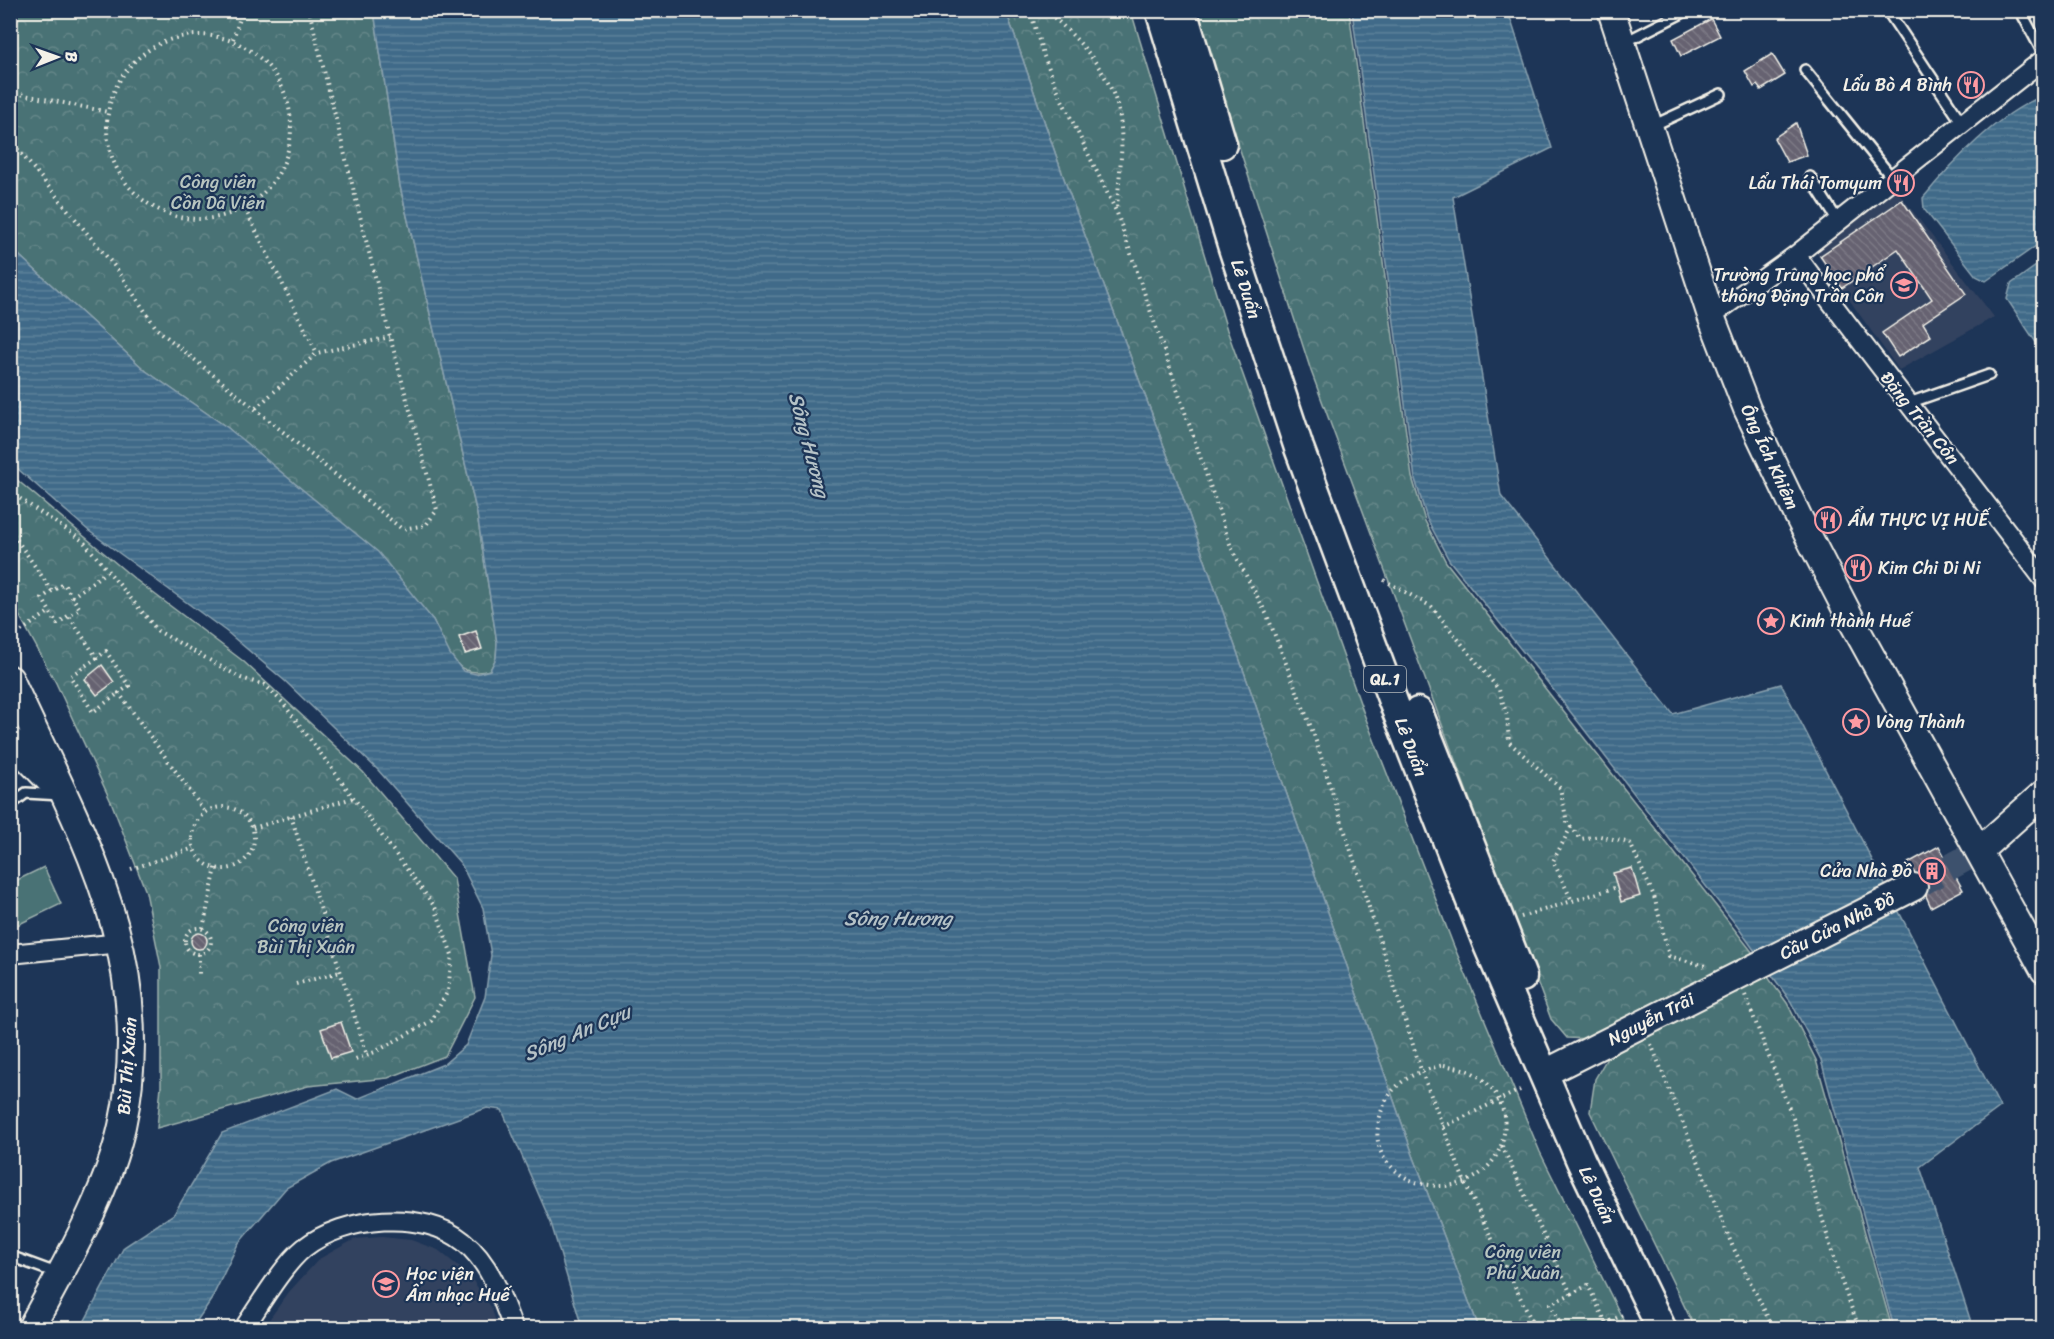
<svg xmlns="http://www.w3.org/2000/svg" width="2054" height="1339" font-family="Sriracha,sans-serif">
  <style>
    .built { fill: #33425f }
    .park { fill: url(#park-crowns); stroke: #9fb2ae; stroke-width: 1.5 }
    .garden { fill: #4a7275; stroke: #9fb2ae; stroke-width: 1.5 }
    .water { fill: url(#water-rules); stroke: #89a1af; stroke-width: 1.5 }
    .building { fill: url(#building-back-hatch); stroke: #f4f1e8; stroke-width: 1.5 }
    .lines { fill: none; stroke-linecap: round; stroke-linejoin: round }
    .secondary-tunnel { stroke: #3d516d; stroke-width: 26; stroke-dasharray: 26 13; stroke-linecap: butt }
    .lane-casing { stroke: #f4f1e8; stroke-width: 14 }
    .street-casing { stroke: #f4f1e8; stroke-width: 22 }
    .secondary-casing { stroke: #f4f1e8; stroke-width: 30 }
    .primary-casing { stroke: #f4f1e8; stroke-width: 33 }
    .path { stroke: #f4f1e8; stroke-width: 4; stroke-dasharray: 1.5 4.5; stroke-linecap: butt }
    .lane { stroke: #1d3557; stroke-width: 9 }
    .street { stroke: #1d3557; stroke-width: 18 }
    .secondary { stroke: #1d3557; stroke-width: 26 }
    .primary { stroke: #1d3557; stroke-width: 28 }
    .labels { text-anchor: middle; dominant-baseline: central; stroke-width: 4.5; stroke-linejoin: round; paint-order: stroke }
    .shield { fill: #1d3557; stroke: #b4b9bc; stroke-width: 1.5 }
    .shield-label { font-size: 16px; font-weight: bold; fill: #f4f1e8 }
    .poi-label { font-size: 18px; fill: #f4f1e8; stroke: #1d3557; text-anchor: start }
    .park-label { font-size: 18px; fill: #b8c5c0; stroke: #1d3557 }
    .street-label { font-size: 18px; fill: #f4f1e8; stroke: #1d3557 }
    .water-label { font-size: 20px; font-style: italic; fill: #b5c2c7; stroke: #1d3557 }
  </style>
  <defs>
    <pattern id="park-crowns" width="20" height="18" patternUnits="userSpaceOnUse" patternTransform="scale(1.5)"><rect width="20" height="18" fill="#4a7275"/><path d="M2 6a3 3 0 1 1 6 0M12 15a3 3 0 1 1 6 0" fill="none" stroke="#658789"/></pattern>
    <pattern id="water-rules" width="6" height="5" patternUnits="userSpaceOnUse" patternTransform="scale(1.5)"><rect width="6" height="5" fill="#416b89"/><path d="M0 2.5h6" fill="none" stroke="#5d819a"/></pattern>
    <pattern id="building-back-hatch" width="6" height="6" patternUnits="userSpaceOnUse" patternTransform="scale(1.5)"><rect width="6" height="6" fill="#666271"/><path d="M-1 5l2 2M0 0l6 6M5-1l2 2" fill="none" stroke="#7c7985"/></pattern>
  </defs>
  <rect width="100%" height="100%" fill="#1d3557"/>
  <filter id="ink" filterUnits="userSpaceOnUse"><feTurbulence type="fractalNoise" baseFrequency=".0167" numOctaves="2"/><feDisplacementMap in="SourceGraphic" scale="12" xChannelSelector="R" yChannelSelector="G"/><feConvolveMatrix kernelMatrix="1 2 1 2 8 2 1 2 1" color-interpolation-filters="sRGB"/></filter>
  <g filter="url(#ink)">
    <!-- built -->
    <path class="built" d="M1895,188l99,129 -95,53 -83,-117z
      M382,1237l29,3 27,10 31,25 22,32 7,21h-235l26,-36 30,-33 36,-20z"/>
    <!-- park -->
    <path class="park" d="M10,11h364l26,175 77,328 20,129 -1,15 -6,12c-37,11 -44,-23 -57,-50l-205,-192 -82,-57 -135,-123z
      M1006,11h125l96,319 137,384 89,230 87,208 87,176h-148l-66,-173 -233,-666 -112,-299z
      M1198,11h151l63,466 13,44 21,41 307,391v8l-162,78 -24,-1 -16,-19 -240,-648 -78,-243z
      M10,474l126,106 107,81 120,111 91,107 21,118 -30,59 -57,22 -80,8 -151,42 4,-42v-119l-15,-75 -34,-88 -56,-121 -45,-83z
      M1758,973l10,4 19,26 29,57 76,268h-197l-105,-216 5,-33 15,-26z"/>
    <!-- garden -->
    <path class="garden" d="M44,867l17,37 -50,24v-45z"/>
    <!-- water -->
    <path class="water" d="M374,11h632l62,179 112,299 233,666 66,173h-897l-31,-105 -49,-113 -15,-2 -156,55 -45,25 -48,56 -27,56 -19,28h-111l43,-81 50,-33 48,-81 115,-44 20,10 87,-35 22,-19 19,-48 6,-42 -8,-47 -22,-44 -83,-94 -93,-89 -58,-49 -138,-101 -78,-68v-215l135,123 82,57 150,124 55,68 17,34 13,17 13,3 14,-4 6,-12 1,-15 -20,-129 -77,-328z
      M1352,11h156l44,137 -99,49 48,299 172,218 108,-30 219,423 -80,60 53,161h-79l-73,-268 -30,-58 -54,-76 -189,-243 -99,-123 -22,-41 -12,-40z
      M2043,96v145l-57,40 -10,-5 -52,-67 -1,-11c30,-37 76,-85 120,-102z
      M2043,261v92l-36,-54 4,-15z"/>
    <!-- building -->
    <path class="building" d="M1711,19l9,17 -39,20 -8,-17z
      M1772,54l13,21 -24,15 -4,-5 -3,2 -9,-16z
      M1796,123l11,32 -20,7 -13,-24z
      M1902,200l64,94 -43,29 8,13 -33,21 -16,-24 50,-34 -34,-50 -56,39 -22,-32z
      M476,631l6,18 -17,5 -6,-17z
      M102,665l12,17 -17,13 -12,-16z
      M1939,846l24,44 -32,17 -5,-11 3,-8 -2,-8 -5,-6 -9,-2 -5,-9z
      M1632,868l8,28 -19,6 -8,-29z
      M191 941a8 8 0 1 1 16 0a8 8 0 1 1-16 0Z
      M341,1022l10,30 -20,6 -10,-29z"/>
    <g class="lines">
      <!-- secondary-tunnel -->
      <path class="secondary-tunnel" d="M1914,887l65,-36"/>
      <defs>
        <path id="lane" d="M1887,10l75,113
          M2020,10l24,45
          M1623,43l65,-33
          M1805,70l88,109
          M1652,126l69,-32
          M1810,177l28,44
          M1906,404l83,-29
          M10,805l16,-12 35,2
          M10,1256l49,18"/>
        <path id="street" d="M1796,255c81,110 166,216 248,325
          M1711,316l85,-61 248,-196
          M10,954l111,-11
          M244,1328c15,-22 39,-63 60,-80 40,-32 119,-39 160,-6 26,21 38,56 49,86"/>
        <path id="secondary" d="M1611,10l100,306 36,93 52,109 54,105 191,347
          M10,679c67,147 149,278 112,447 -15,69 -58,140 -91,202
          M10,740l39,40
          M1979,851l65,-58
          M1543,1074l371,-187"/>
        <path id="primary" d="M1160,10l73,238 66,200 95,256 94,241 93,216 80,167
          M1182,10l40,134
          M1418,712l104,265"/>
      </defs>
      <!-- lane casing -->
      <use href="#lane" class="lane-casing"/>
      <!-- street casing -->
      <use href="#street" class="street-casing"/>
      <!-- secondary casing -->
      <use href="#secondary" class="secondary-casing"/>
      <!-- primary casing -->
      <use href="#primary" class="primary-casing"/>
      <!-- path -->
      <path class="path" d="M1030,10l13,44 19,46 55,113 114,334 36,68 47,120 107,335 44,113 70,145
        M1045,10c35,29 74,71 76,118 2,27 -3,56 -4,83
        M107 127a92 92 0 1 1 184 0a92 92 0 1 1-184 0Z
        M233,39l10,-29
        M10,92l98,20
        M10,140l106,128 41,61 245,200 24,-4 11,-15 -47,-173 -81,-327
        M245,209l72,144
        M256,408l61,-55 73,-16
        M10,492l73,49 75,90 83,47 24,7 18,18 152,204 17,48 -4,36 -17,30 -56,31 -20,7
        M10,515l4,7 -4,6
        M10,530l42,61 12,-7 16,25 -11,7 28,42 9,-7 23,35 -10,7 86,119
        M1384,580l48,27 67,83 8,26 2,26 51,46 7,34 14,17 19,-3 30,7 24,53 15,60 40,11
        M52,591l-10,7 15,26 11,-8
        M72,597l34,-25
        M21,631l28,-19
        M97,658l-27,18 23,36 26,-19
        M192 838a31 31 0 1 1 62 0a31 31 0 1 1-62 0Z
        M291,816l76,239
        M1571,827l-18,34 19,40
        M253,828l100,-30
        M131,869l63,-21
        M1521,917l93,-29
        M185 941a13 13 0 1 1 26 0a13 13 0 1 1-26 0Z
        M203,928l13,-60
        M199,954v22
        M296,984l44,-12
        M1745,995l49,126 43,148 22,59
        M1651,1044l81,201 41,83
        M1444,1065c9,2 19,3 27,7 60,31 34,117 -33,114 -23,-2 -36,-7 -51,-24 -8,-9 -11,-24 -9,-35 5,-39 29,-54 66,-62z
        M1443,1127l79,-38
        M1502,1146l69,148 -21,10 12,24
        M1571,1294l17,-9 18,38 19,-9"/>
      <!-- lane -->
      <use href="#lane" class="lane"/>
      <!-- street -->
      <use href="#street" class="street"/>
      <!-- secondary -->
      <use href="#secondary" class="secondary"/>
      <!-- primary -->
      <use href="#primary" class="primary"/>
    </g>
  </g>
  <!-- icons -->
  <defs>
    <symbol id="restaurant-ring" viewBox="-11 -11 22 22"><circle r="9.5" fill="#1d3557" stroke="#ff9aa2" stroke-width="1.5"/><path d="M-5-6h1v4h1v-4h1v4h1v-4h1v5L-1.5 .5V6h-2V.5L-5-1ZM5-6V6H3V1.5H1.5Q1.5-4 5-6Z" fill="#ff9aa2"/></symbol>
    <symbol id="school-ring" viewBox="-11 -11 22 22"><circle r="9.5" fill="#1d3557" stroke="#ff9aa2" stroke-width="1.5"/><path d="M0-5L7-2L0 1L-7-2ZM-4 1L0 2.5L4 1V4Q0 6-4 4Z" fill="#ff9aa2"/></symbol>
    <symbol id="sight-ring" viewBox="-11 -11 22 22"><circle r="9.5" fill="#1d3557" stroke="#ff9aa2" stroke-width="1.5"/><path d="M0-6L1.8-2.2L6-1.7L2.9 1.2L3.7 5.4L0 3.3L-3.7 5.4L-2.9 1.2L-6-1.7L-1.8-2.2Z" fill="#ff9aa2"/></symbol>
    <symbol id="building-ring" viewBox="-11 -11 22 22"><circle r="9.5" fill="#1d3557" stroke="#ff9aa2" stroke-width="1.5"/><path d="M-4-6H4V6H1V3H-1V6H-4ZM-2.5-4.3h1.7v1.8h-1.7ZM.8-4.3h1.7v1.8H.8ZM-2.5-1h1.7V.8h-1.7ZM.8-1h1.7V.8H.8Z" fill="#ff9aa2"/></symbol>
    <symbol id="university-ring" viewBox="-11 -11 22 22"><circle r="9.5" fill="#1d3557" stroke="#ff9aa2" stroke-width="1.5"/><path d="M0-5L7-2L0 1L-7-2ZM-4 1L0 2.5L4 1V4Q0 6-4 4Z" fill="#ff9aa2"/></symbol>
  </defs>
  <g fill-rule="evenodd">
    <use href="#restaurant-ring" x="1956" y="70" width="30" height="30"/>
    <use href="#restaurant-ring" x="1886" y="168" width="30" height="30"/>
    <use href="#school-ring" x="1889" y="270" width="30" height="30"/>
    <use href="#restaurant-ring" x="1813" y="505" width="30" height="30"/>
    <use href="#restaurant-ring" x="1843" y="553" width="30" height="30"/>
    <use href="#sight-ring" x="1756" y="606" width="30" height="30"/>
    <use href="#sight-ring" x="1841" y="707" width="30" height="30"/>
    <use href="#building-ring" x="1917" y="856" width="30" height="30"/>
    <use href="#university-ring" x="371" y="1269" width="30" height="30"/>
  </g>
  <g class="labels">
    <!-- shield labels -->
    <rect class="shield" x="1364" y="666" width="42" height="26" rx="4.5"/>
    <g class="shield-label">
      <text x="1385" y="679">QL.1</text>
    </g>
    <!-- poi labels -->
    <g class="poi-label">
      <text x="1952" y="85" text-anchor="end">Lẩu Bò A Bình</text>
      <text x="1882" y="183" text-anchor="end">Lẩu Thái Tomyum</text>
      <text x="1884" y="275" text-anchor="end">Trường Trung học phổ<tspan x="1884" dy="21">thông Đặng Trần Côn</tspan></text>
      <text x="1848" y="520">ẨM THỰC VỊ HUẾ</text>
      <text x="1878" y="568">Kim Chi Di Ni</text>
      <text x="1790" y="621">Kinh thành Huế</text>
      <text x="1876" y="722">Vòng Thành</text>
      <text x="1912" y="871" text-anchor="end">Cửa Nhà Đồ</text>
      <text x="406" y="1274">Học viện<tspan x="406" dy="21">Âm nhạc Huế</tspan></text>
    </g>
    <!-- park labels -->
    <g class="park-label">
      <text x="218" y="182">Công viên<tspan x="218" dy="21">Cồn Dã Viên</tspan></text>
      <text x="306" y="926">Công viên<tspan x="306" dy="21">Bùi Thị Xuân</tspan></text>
      <text x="1523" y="1252">Công viên<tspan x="1523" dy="21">Phú Xuân</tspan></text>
    </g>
    <!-- street labels -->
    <g class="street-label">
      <text transform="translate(1246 289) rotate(72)">Lê Duẩn</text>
      <text transform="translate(1920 418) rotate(51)">Đặng Trần Côn</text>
      <text transform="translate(1770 457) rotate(65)">Ông Ích Khiêm</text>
      <text transform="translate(1411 747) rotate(69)">Lê Duẩn</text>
      <text transform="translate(1837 926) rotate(-27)">Cầu Cửa Nhà Đồ</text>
      <text transform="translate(1651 1019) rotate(-27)">Nguyễn Trãi</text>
      <text transform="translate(127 1066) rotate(-86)">Bùi Thị Xuân</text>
      <text transform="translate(1597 1195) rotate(65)">Lê Duẩn</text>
    </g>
    <!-- water labels -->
    <g class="water-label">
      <text transform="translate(809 445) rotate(75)">Sông Hương</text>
      <text x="898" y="918">Sông Hương</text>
      <text transform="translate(577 1033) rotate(-23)">Sông An Cựu</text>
    </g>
  </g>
  <!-- margin -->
  <rect width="2054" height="1339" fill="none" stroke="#1d3557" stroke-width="36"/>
  <rect x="18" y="18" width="2018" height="1303" fill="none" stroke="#f4f1e8" stroke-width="2" filter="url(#ink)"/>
  <!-- north arrow -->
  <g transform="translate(57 57) rotate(89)" stroke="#1d3557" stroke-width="4.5" paint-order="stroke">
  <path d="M0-4.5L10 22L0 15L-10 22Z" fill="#f4f1e8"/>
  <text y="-9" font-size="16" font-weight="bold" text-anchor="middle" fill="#f4f1e8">B</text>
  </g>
</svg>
